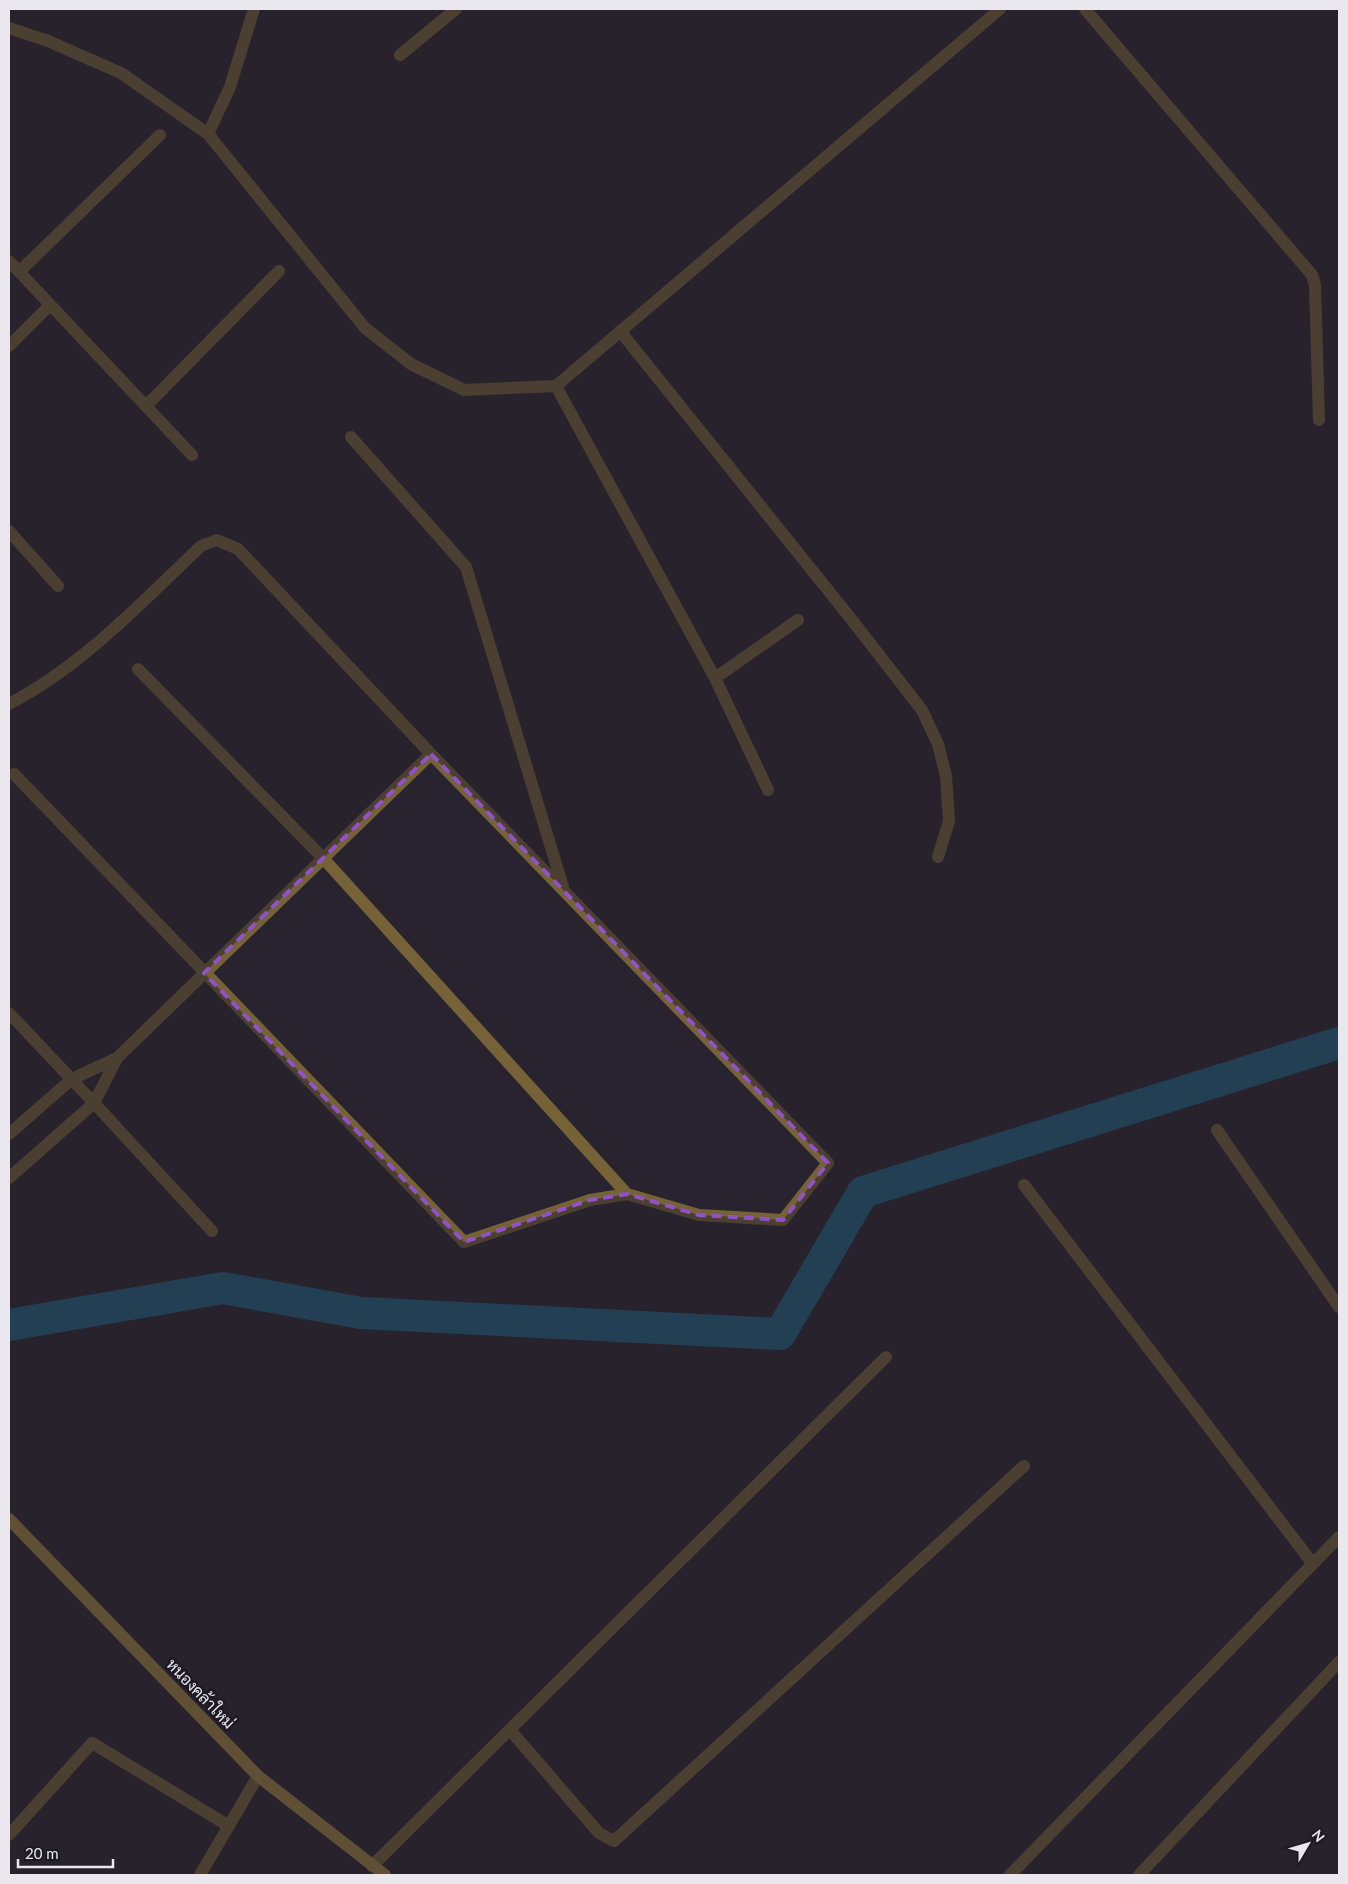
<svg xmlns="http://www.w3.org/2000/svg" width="1348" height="1884" font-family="Lato,Sarabun,sans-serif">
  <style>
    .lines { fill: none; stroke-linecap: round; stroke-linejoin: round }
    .canal { stroke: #1d6383; stroke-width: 32 }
    .lane { stroke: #756337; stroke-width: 12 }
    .street { stroke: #756337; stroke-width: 12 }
    .secondary { stroke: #a3853c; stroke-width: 12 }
    .marked { fill: none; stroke: #9151c9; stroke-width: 4; stroke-dasharray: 10 6; stroke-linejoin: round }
    .labels { text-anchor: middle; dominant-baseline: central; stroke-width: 5; stroke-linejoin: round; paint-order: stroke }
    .street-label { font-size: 16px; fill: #eae7ef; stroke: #1e1a24 }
  </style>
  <rect width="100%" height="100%" fill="#28232e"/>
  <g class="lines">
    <!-- canal -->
    <path class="canal" d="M9,1325l214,-37 138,25 419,21 83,-142 476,-149"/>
    <!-- lane -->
    <path class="lane" d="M400,55l56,-46
      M208,134l22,-47 24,-78
      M620,331l228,284 74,95 16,34 8,32 3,45 -11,36
      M9,704c73,-38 132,-101 192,-158l16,-6 21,9
      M9,1835l83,-92 137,83"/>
    <!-- street -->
    <path class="street" d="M1085,9l227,266 3,10 4,135
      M9,28l39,13 73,32 87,61 157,194 46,36 53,26 92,-4 444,-377
      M9,261l183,194
      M19,272l141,-137
      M9,346l41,-41
      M556,386l159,292 53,112
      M146,406l133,-135
      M351,437l115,130 97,320
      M9,531l49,55
      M138,669l185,189 304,336
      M715,678l83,-58
      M14,774l450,468 126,-42 37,-6 72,21 84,5 45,-57 -397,-409 -193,-205
      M9,1013l85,90 118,128
      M1217,1130l122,177
      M9,1134l63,-55 45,-21
      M9,1178l85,-75 23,-45 314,-304
      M1024,1185l289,379
      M510,1730l89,103 15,8 410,-375
      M372,1866l514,-509
      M200,1875l58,-99
      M1010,1875l329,-338
      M1139,1875l200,-213"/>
    <!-- secondary -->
    <path class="secondary" d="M9,1519l249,257 127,99"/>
  </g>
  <!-- marked area -->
  <path d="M0 0H1348V1884H0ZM431,754l397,409 -45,57 -84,-5 -72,-21 -37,6 -126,42 -260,-269z" fill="#28232e" fill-opacity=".55" fill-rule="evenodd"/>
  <path class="marked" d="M431,754l397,409 -45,57 -84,-5 -72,-21 -37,6 -126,42 -260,-269z"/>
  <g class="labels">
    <!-- street labels -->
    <g class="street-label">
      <text transform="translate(201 1693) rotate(46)">หนองคล้าใหม่</text>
    </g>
  </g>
  <!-- border -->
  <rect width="1348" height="1884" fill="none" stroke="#eae7ef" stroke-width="20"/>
  <!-- north arrow -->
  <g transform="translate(1308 1844) rotate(52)" stroke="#1e1a24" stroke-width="4" paint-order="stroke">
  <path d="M0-4L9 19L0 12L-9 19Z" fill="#eae7ef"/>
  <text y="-8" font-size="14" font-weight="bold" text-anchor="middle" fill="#eae7ef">N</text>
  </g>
  <!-- scale -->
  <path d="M18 1859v8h95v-8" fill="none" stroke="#eae7ef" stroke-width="2.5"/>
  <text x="25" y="1859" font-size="15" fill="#eae7ef" stroke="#1e1a24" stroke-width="4" paint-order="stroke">20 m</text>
</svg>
